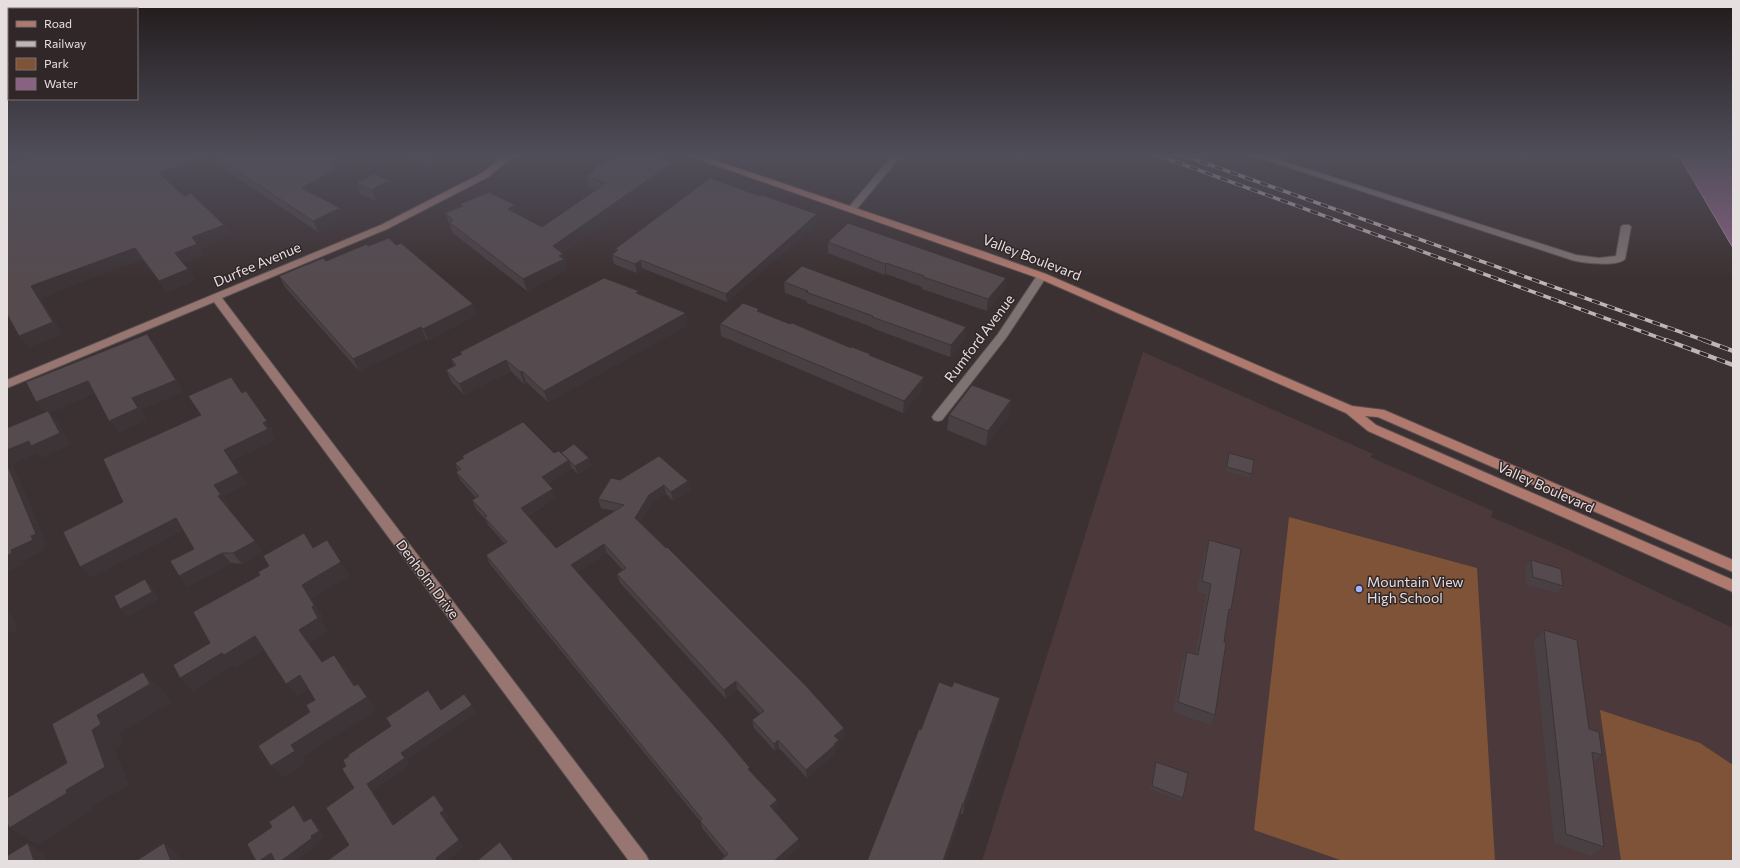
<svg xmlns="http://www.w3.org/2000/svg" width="1740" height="868" font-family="Commissioner,sans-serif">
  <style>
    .built { fill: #4b393b }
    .green { fill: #7e5338 }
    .water { fill: #8a6183; stroke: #a6879f }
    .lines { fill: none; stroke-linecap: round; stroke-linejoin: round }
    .street-casing { stroke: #595051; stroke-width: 2 }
    .secondary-casing { stroke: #595051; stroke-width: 2 }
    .primary-casing { stroke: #595051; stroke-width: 2 }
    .street { fill: #7e7273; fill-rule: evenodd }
    .secondary { fill: #977570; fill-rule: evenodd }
    .primary { fill: #b0796e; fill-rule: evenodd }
    .rail-far1-casing { stroke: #bdb5b6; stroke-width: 3.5 }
    .rail-casing { stroke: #bdb5b6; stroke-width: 4.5 }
    .rail-far1 { stroke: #312728; stroke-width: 2.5; stroke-dasharray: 8; stroke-linecap: butt }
    .rail { stroke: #312728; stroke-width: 3; stroke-dasharray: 9; stroke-linecap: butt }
    .wall { fill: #494044 }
    .shaded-wall { fill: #3c3437 }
    .building { fill: #554b4f; stroke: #3c3437 }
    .poi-dot { fill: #a0b3fd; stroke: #312728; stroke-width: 1.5 }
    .labels { text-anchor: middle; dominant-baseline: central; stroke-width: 3; stroke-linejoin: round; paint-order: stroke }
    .street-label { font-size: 14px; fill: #e6dfdf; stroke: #312728 }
    .poi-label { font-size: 14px; fill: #e6dfdf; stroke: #312728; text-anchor: start }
  </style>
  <rect width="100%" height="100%" fill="#3c3132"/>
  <!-- built -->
  <path class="built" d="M1143,352l230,102 -3,3 123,54 -2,6 78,33 164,78v233h-751z"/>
  <!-- green -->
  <path class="green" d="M1289,517l188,51 18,293h-152l-89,-31z
    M1600,710l100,33 33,22v96h-112z"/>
  <!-- water -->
  <path class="water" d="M1679,156h54v92z"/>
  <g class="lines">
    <defs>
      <path id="street" d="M892,156h9l-46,55h-6l-2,-2 2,-2z
        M1254,156h13l309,99 23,3 17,-2 5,-29 2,-2h6l2,2 -6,32c-8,8 -42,4 -53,1z
        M1042,273l5,3 -41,62 -64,82 -4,1 -4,-1 -2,-3 2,-3 64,-80 40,-60z"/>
      <path id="secondary" d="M504,156h10l-26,21 -101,52 -165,69 424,557 3,6h-20l-415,-559 -207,86v-8l374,-155 101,-52z"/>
      <path id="primary" d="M689,156h13l283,96 61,22 306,132 32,4 349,150v12l-355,-155 -13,-1 11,9 357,155v12l-365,-161 -22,-18 -308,-135z"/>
    </defs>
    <!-- street casing -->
    <use href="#street" class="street-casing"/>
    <!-- secondary casing -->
    <use href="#secondary" class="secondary-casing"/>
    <!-- primary casing -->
    <use href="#primary" class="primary-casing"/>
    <!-- street -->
    <use href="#street" class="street"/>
    <!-- secondary -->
    <use href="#secondary" class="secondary"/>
    <!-- primary -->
    <use href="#primary" class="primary"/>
    <defs>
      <path id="rail-far1" d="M1160,156l508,185
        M1185,156l521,185"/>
      <path id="rail" d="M1666,340l67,25
        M1703,340l30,11"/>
    </defs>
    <!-- rail-far1 casing -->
    <use href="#rail-far1" class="rail-far1-casing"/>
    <!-- rail casing -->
    <use href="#rail" class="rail-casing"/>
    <!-- rail-far1 -->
    <use href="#rail-far1" class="rail-far1"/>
    <!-- rail -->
    <use href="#rail" class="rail"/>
  </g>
  <!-- wall -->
  <path class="wall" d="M33,156h333l-28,15 4,9 -27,14 25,14 5,11 -27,13 -100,-67 -49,17 15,14 40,29 7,10 -31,13 4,7 -21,8 5,6 7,11 -28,12 -25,-33 -102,39 22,36 -33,13 -10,-186z
    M404,156h50v2l-19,11z
    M655,157l17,6 2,11 -112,79 1,1 3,11h-1l2,5 -40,21 -74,-58 -8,-20 16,-7 -1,-2 82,23 54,-37 -7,-3 -3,-11 7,-4 -1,-2 20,-8z
    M390,180l5,11 -19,10 -15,-7 -5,-11z
    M818,223l-91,79 -85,-34 -5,5 -23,-9 -2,-9 4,-3 -1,-3z
    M828,242l177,47 -18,22 -65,-22v-2l-36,-13 -1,1 -57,-22z
    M396,245l77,59 4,11 -49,25 -2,-1 -67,32 -74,-84 -6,-11 47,-15 42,-15z
    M784,282l181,56 -15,19 -78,-29v-1l-65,-24v-2l-22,-8z
    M639,294l49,31 -140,77 -22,-20 -2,2 -13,-13 -47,24 -13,-14 -5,-11 8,-4 -3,-7 10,-4 -1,-3z
    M759,312l111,44 53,33 -20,24 -182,-77 -1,-12z
    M242,393l32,39 -3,2 4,6 -44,21 16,23 -25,12 7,10 -2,1 36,45 -21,12 -11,-1 -43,24 -9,-11 15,-27 -11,-19 -92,47 32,-75 78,-87z
    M949,415h60l-23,31 -39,-16z
    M554,453h7l31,12 -14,9 -6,-6v1l-24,15 8,14 -29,18 29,32 59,-37 -14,-3 -3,-9 22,-19 68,1 2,9 -17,11 -7,-7 -15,10 -11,18 204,206v8l-5,4v8l-4,3v2l-28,25 -28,-30 -4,3 -21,-23 -2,-8 8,-6 -23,-25 -11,10 -106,-116 -3,-9 6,-4 -16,-17 -30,19 174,200 26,28 1,7 -4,3 26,36 -17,15h-62v-1l4,-4 -23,-28 -2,-7 -210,-257 -4,-9 19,-11 -16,-18 -4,-7 -9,-10 -4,-9 4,-2 -15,-17 -5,-9 2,-1 -3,-8 8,-4 -1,-3z
    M1229,453l23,21 -2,4 -25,-7 3,-14z
    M1209,540l22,70 -3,6 -4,26 -9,73 -5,10 -37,-13 9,-50 5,-10 8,2 11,-59 -9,-3 8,-41z
    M1531,560l32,26 -6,7 -31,-8 -1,-17z
    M1544,630l45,99 13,26 -9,7 11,85 -13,9 -37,-13 -20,-202z
    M952,687l48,11 -2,12 -35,104 -2,-1 -16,48h-78l54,-131z
    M1156,762l27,36 -2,3 -31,-12 5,-24z"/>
  <!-- shaded-wall -->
  <path class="shaded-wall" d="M207,156h6l5,9 -53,18 -6,-10z
    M342,156h24l-28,15 4,9 -35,18 -5,-10 25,-24z
    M434,156h20v2l-19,11 -4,-11z
    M672,163l2,11 -118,83 -3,-11z
    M390,180l5,11 -19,10 -4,-11z
    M515,205l4,11 -11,-7z
    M340,208l5,11 -27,13 -5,-11z
    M817,214l1,9 -91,79 -1,-8z
    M224,225l7,10 -31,13 4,7 -22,9 -7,-11 17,-16z
    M135,248l7,11 -102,39 22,36 -33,13 -10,-11 12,-50z
    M563,254l3,11h-1l2,5 -40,21 -4,-12z
    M641,260l1,8 -5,5 -2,-9z
    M886,263v11l-1,1v-11z
    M188,269l7,11 -28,12 -8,-11z
    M1006,278l-1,11 -18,22 1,-12z
    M473,304l4,11 -49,25 -5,-11z
    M686,313l2,12 -140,77 -4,-11z
    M421,327l5,12 -67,32 -6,-12z
    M966,327l-1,11 -15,19 1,-12z
    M147,334l9,12 28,46 -43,18 6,10 -28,13 -10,-12z
    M506,360l5,11 -47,24 -5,-11z
    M522,371l4,11 -2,2 -4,-12z
    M924,377l-1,12 -20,24 1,-12z
    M88,381l10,11 -48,21 8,9 12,23 -28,13 -5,-5 -24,11 34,81 -4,2 1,4 -21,10 1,3 -17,9v-17l4,-6 -4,-100 40,-36 -11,-12z
    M1011,400l-2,15 -23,31 2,-15z
    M267,421l7,11 -3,2 4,6 -44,21 16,23 -25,12 7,10 -3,1 -8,-11 -4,-11 10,-35 39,-27z
    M589,458l3,7 -14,9 -3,-8z
    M569,460l3,9 -27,17 -3,-9z
    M688,481l2,9 -17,11 -2,-9z
    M664,485l2,9 -15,10 -13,23 -3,-9 14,-23z
    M553,489l3,9 -32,19 -3,-9z
    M176,518l9,11 -94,48 -11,-10z
    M255,541l8,11 -21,12 -9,-11z
    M604,544l3,9 -33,21 -3,-9z
    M222,553l9,10 -43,24 -9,-11z
    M341,562l9,14 -38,22 12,20 -3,2 7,11 -18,12 22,32 -10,-13 -23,-32 13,-23 -10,-22z
    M145,579l7,8 7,12 -32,18 -7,-8z
    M7,606l1,1 10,22 -11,6z
    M255,636l11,13 -30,19 -3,-2 -40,25 -13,-13 42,-25z
    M334,655l10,12 20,31 -10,-12z
    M143,672l21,20 7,11 -51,30 4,10 -9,6 14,36 -38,22 1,4 -55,34 -28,-17 57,-38 26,-60 5,-15z
    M300,675l10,13 -13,8 -11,-12z
    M736,681l1,8 -11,10 -2,-9z
    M358,684l19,26 -74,47 3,6 -23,15 -12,-12 20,-21z
    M1000,698l-2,12 -35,104 1,-11z
    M472,705l4,8 -69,47 3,5 -37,26 26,40 -6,-6 -26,-41 34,-31z
    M844,728v8l-5,4v8l-4,3v2l-28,25 -1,-8 28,-34z
    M778,740l1,8 -4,3 -1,-7z
    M434,795l16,22 -4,3 18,27 -17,14h-10l-1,-3 4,-45z
    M777,800l1,7 -7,6 -1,-7z
    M963,803l-2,10 -16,48h-2z
    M294,805l6,6 11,17 -7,-6z
    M311,818l6,6 8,13 -7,5 1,2 -23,17h-15l30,-25z
    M7,824l5,15 -5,3z
    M799,839l1,7 -17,15h-9z
    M28,843l17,11 3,7h-14z
    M164,843l14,11 3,7h-10z
    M271,853l3,8h-15z"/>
  <!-- building -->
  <path class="building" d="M33,156h174l-48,17 25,23 7,-3 33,32 -32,12 5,7 -22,9 13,16 -29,12 -24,-33 -104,38 22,36 -34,14 -12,-22v-151l12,-2z
    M215,156h127l-15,8 10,5 -35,19 38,20 -27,13z
    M426,156h8l-3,2z
    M620,156h32l20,7 -119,83 10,8 -4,2 5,3 -41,20 -74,-57 4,-2 -8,-7 18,-7 -3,-2 29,-12 26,13 -7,4 34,18 64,-44 -20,-7 8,-5 -2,-1 15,-10 5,2z
    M373,174l17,6 -18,10 -16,-7z
    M710,178l50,18 2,-1 55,19 -91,80 -85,-34 -6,4 -23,-9 6,-5 -3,-1z
    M848,223l158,55 -18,21 -65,-22 1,-1 -38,-13 -1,1 -57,-22z
    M389,238l7,7 5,-2 72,61 -50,25 -2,-2 -68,32 -74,-83 44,-18 3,3 41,-17 1,2z
    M802,266l164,61 -15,18 -79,-28 1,-1 -67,-24 2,-1 -24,-9z
    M604,278l35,13 -3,2 50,20 -142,78 -22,-20 -2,1 -14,-12 -47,24 -13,-14 10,-5 -5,-6 11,-5 -2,-2z
    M743,303l16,6 -2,2 33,13 2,-1 59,25 1,-1 18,7 -1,1 55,22 -20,24 -184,-77z
    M147,334l29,46 -44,18 6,10 -29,13 -21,-40 -52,21 -10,-20z
    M231,377l11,16 4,-2 21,30 -4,2 5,6 -44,21 15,23 -25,12 7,10 -3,1 37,45 -22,12h-11l-43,23 -9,-15 24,-12 -18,-31 -96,49 -17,-35 60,-30 -20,-43 98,-44 -13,-19z
    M972,385l39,15 -23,31 -39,-16z
    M48,411l12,22 -29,13 -2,-5 -22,9v-22z
    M523,422l31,31 5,-2 10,9 -27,17 11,12 -32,19 35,40 68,-43 -26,-6 13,-21 9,2 39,-24 29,25 -17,11 -7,-7 -15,10 -14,23 31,30 1,-1 139,139 38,42 -10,8 5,4 -5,4 1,1 -29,25 -28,-30 -4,4 -22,-24 12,-9 -28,-30 -12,9 -107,-116 9,-6 -22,-24 -33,21 154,173 25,30 -2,1 29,31 -7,6 29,33 -25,22h-53v-1l7,-6 -28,-33 2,-2 -216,-264 21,-13 -23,-25 3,-1 -15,-16 7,-4 -23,-24 5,-3 -6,-6 9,-5 -2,-2z
    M574,444l15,14 -14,8 -14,-13z
    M1229,453l25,7 -2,14 -25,-7z
    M7,464l29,70 -5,2 2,4 -22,10 1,3 -5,3z
    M304,533l9,15 14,-8 14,22 -39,23 12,20 -2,2 6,11 -19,12 23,32 12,-7 20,31 4,-2 9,13 -76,48 4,6 -24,15 -13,-20 52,-34 -4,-7 9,-5 -15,-25 -14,9 -31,-48 -31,19 -2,-2 -42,25 -7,-13 37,-22 -17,-31 67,-37 -2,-3 11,-6 -6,-10z
    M1209,540l32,9 -10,61 -2,-1 -5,33 2,1 -11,72 -37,-13 9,-50 11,3 13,-71 -9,-3z
    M1531,560l30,9 2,17 -30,-9z
    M145,579l7,13 -32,17 -6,-13z
    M1544,630l33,10 12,89 10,3 3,23 -10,-3 12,95 -38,-13z
    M143,672l7,12 -53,31 4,9 -9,6 13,37 -39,23 1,3 -58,35 -2,-6v-24l60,-35 -15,-39z
    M939,682l13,5 2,-5 46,16 -36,105h-1l-20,58h-76l52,-132 2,1z
    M428,690l13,20 23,-16 8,11 -71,48 4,5 -38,26 26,41 41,-30 10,15 -4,3 19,27 -23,18 1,3h-110l22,-16 -23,-37 28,-20 -12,-19 4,-3 -3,-6 6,-4 -1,-1 43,-29 -5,-8z
    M1156,762l32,11 -5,25 -31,-12z
    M294,805l10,17 7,-4 8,13 -8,5 1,2 -31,23h-6l-4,-8 -12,8h-3l-9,-17 25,-17 -3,-5z
    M500,842l14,19h-37z
    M28,843l6,18h-27v-5z
    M164,843l7,18h-35z"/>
  <!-- sky -->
  <linearGradient id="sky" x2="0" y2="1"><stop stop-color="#211b1c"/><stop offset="0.56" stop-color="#504e5a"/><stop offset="1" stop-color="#504e5a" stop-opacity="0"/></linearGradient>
  <rect width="1740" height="278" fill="url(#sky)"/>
  <!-- markers -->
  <circle class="poi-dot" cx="1359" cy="589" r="4"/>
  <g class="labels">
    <!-- street labels -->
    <g class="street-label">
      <text transform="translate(1032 257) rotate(21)">Valley Boulevard</text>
      <text transform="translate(257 264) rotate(-23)">Durfee Avenue</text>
      <text transform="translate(979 338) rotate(-53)">Rumford Avenue</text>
      <text transform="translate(1546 487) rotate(24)">Valley Boulevard</text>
      <text transform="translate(428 579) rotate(53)">Denholm Drive</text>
    </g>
    <!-- poi labels -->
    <g class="poi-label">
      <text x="1367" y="581">Mountain View<tspan x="1367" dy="16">High School</tspan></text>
    </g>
  </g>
  <!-- border -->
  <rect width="1740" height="868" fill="none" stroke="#e6dfdf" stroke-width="16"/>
  <!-- legend -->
  <rect x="8" y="8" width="130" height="92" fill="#312728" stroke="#797171"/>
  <rect x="16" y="21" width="20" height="6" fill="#b0796e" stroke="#797171"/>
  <text x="44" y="28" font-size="12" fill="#e6dfdf">Road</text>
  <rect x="16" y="41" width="20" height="6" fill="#bdb5b6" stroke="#797171"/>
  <text x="44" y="48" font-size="12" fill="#e6dfdf">Railway</text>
  <rect x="16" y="58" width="20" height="12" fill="#7e5338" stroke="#797171"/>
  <text x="44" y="68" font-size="12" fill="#e6dfdf">Park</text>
  <rect x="16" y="78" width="20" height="12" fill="#8a6183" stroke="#797171"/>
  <text x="44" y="88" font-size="12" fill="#e6dfdf">Water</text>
</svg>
